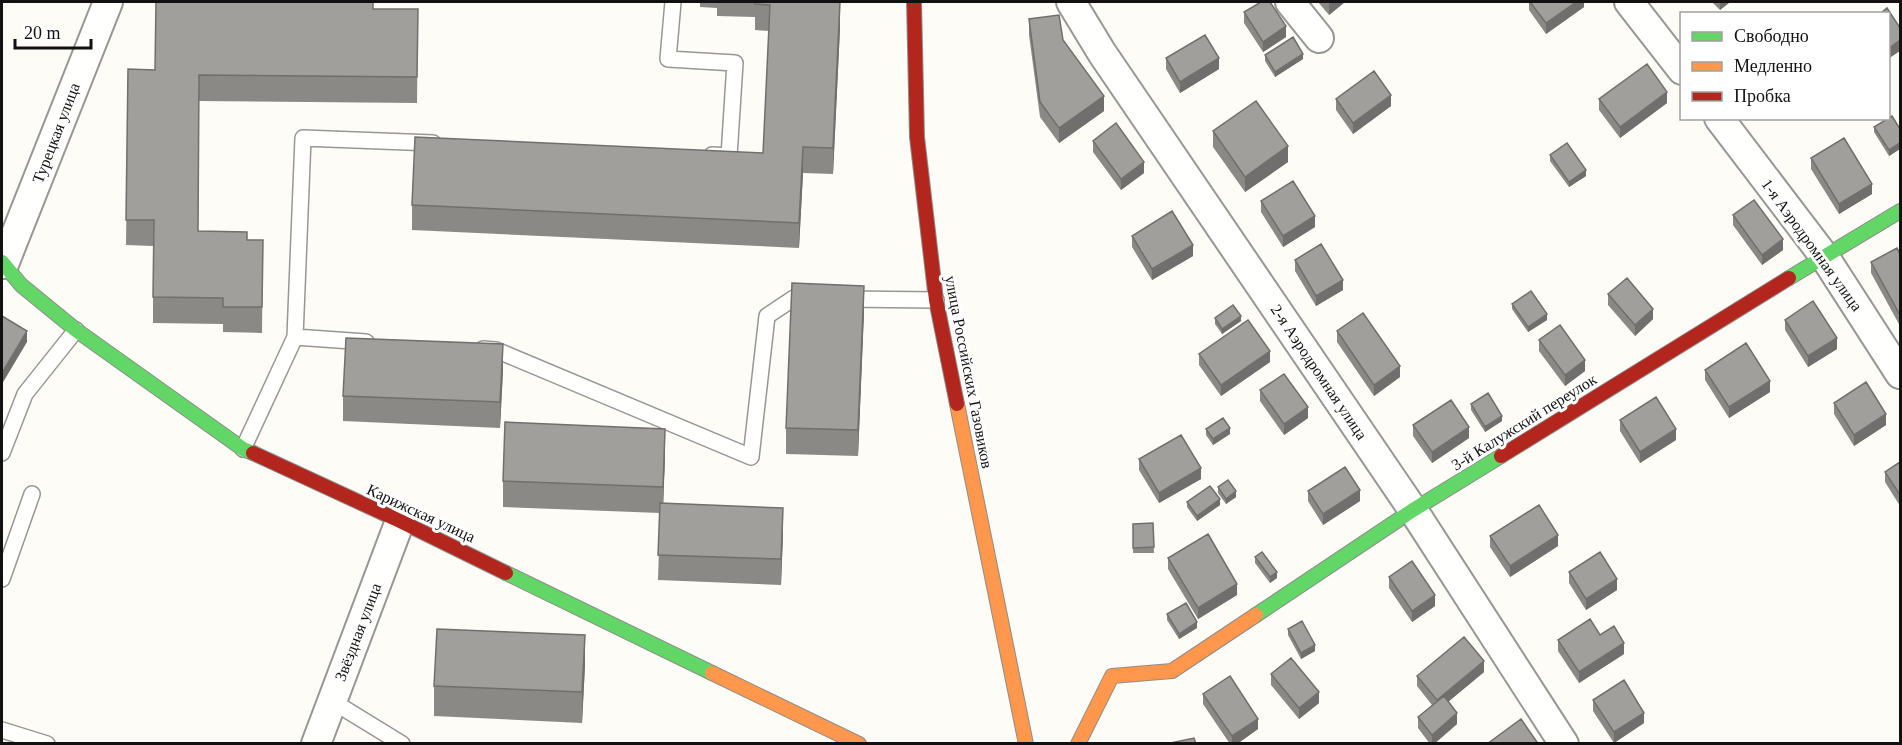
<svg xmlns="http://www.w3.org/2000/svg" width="1902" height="745" font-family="'Times New Roman',serif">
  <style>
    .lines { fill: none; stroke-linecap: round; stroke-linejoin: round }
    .lane-casing { stroke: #979795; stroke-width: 18 }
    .street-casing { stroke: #979795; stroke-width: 32 }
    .fast-casing { stroke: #8e8d8b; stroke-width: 16 }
    .slow-casing { stroke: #8e8d8b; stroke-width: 16 }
    .jam-casing { stroke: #8e8d8b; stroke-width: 16 }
    .lane { stroke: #fffffe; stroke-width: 15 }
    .street { stroke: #fffffe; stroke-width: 28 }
    .fast { stroke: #63d668; stroke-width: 14 }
    .slow { stroke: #ff974d; stroke-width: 14 }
    .jam { stroke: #b3261e; stroke-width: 14 }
    .wall { fill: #8a8986 }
    .shaded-wall { fill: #716f6d }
    .building { fill: #a19f9c; stroke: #716f6d; stroke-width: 1.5 }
    .labels { text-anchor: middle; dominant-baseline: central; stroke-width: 6; stroke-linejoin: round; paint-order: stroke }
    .street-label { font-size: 16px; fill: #111; stroke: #fff }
  </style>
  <rect width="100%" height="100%" fill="#fdfcf7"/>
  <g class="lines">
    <defs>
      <path id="lane" d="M673,2l-5,57 67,4 -6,93 -17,-1
        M843,299l93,1
        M295,337l71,5
        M483,349l13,1 255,107 16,-141 27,-18h16
        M243,449l52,-112 8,-199 130,5
        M2,453l23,-59 51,-64
        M2,579l30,-85
        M332,701l70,43
        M2,730l45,14"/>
      <path id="street" d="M1071,2l31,51 311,457 151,234
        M1290,2l29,36
        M1629,2l53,68
        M1719,118l105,138 76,118
        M4,264l104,-262
        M316,744l84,-223"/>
      <path id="fast" d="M2,262l19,23 55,45 167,119 10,4
        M1789,278l111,-67
        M506,573l206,100
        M1256,615l157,-105 88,-54"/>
      <path id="slow" d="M957,404l69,340
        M712,673l147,71
        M1078,744l34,-68 60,-5 84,-56"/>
      <path id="jam" d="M914,2l3,135 19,163 21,104
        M253,453l147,68 106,52
        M1501,456l288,-178"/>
    </defs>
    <!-- lane casing -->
    <use href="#lane" class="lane-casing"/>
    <!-- street casing -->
    <use href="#street" class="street-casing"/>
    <!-- fast casing -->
    <use href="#fast" class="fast-casing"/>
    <!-- slow casing -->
    <use href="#slow" class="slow-casing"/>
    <!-- jam casing -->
    <use href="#jam" class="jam-casing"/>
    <!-- lane -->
    <use href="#lane" class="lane"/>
    <!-- street -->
    <use href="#street" class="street"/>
    <!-- fast -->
    <use href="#fast" class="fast"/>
    <!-- slow -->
    <use href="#slow" class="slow"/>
    <!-- jam -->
    <use href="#jam" class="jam"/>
  </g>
  <!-- wall -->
  <path class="wall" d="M700,2h123l17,26 -7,146 -30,-1 -4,75 -387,-18v-25l351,-52 6,-122 -14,-1v-13l-38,-1v-8l-17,-1z
    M1318,2h27l-16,13z
    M1529,2h55v5l-38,27 -17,-24z
    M1712,2h18l-10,8z
    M373,9h45l-1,94 -218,-2 -1,130 49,9h16l-1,93 -39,-1v-8l-70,-1v-77l-27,-1 2,-176 27,1z
    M1244,12l42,25 -23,15 -19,-29z
    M1029,19l34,21 41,71 -45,32 -19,-26 -11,-82z
    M1265,55l38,4 -28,18 -10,-16z
    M1166,58l53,11 -39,24 -14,-24z
    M1336,99l55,7 -38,28 -17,-24z
    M1599,99l68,4 -47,35 -21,-28z
    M1874,127l26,2v20l-11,7 -15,-24z
    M1213,131l75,31 -43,30 -32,-45z
    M1093,141l51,32 -23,17 -28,-38z
    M1550,155l36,21 -17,11 -19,-26z
    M1811,158l61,36 -33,20 -28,-45z
    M1261,201l54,26 -32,20 -22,-35z
    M1733,215l50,35 -21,15 -29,-40z
    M1132,236l61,20 -41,24 -20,-33z
    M1900,254v72l-29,-53v-11z
    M1295,260l48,30 -27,16 -21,-35z
    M1608,294l45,25 -18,17 -27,-31z
    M1512,304l35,16 -19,12 -16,-23z
    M864,312l-6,144 -72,-2v-26z
    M1215,318l26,3 -19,13 -7,-10z
    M1785,320l52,29 -29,18 -23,-37z
    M1337,331l63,46 -26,19 -37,-54z
    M1539,340l46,31 -20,15 -26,-35z
    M1199,354l71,8 -49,34 -22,-31z
    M503,370l-3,58 -157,-7v-25z
    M1705,370l65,22 -41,26 -24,-38z
    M1260,390l48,28 -24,17 -24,-34z
    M1834,403l52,22 -32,21 -20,-32z
    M1471,404l31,17 -17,11 -14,-22z
    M1620,420l56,20 -36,23 -20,-32z
    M1413,425l56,13 -37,25 -19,-27z
    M1206,429l24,5 -17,11 -7,-10z
    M665,455l-2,48 120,30 -2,52 -123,-5 2,-67 -157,-6v-26z
    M1139,459l62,20 -42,24 -20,-33z
    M1900,462v44l-15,-24v-10z
    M1218,487l18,10 -10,7 -8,-11z
    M1308,491l52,10 -37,24 -15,-24z
    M1187,502l33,3 -23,16 -10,-14z
    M1153,523l1,30h-21v-29z
    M1490,536l68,10 -48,31 -20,-30z
    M1255,557l22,21 -7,5 -15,-20z
    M1168,558l69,37 -39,24 -30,-50z
    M1569,572l48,18 -31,20 -17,-27z
    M1389,577l46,29 -23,16 -23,-34z
    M1167,614l30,14 -18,11 -12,-19z
    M1288,629l27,22 -14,8 -13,-24z
    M1600,635l24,19 -45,29 -21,-32v-11z
    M585,665l-3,58 -148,-7v-30z
    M1484,672l-36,30 9,22 -23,20h-4l-12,-16v-11l14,-12 -15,-19v-10z
    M1271,674l48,29 -20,16 -28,-34z
    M1203,694l55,35 -21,15h-7l-27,-40z
    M1593,700l51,23 -30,20 -21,-32z"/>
  <!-- shaded-wall -->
  <path class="shaded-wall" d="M840,2v26l-7,146v-26z
    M1332,2h13l-16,13v-11z
    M1576,2h8v5l-38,27v-11z
    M1720,2h10l-10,8z
    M1286,26v11l-23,15v-10z
    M1900,40v11l-12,8v-10z
    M1303,54v5l-28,18v-5z
    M1219,58v11l-39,24v-11z
    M1667,92v11l-47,35v-11z
    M1391,95v11l-38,28v-11z
    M1104,96v15l-45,32v-15z
    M1900,143v6l-11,7v-6z
    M1288,146v16l-43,30v-15z
    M803,147v26l-4,75v-25z
    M1144,162v11l-23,17v-11z
    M1586,170v6l-17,11v-5z
    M1872,184v10l-33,20v-10z
    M1315,216v11l-32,20v-11z
    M1783,239v11l-21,15v-10z
    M1193,245v11l-41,24v-11z
    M1343,280v10l-27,16v-10z
    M864,286v26l-6,144v-26z
    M1653,309v10l-18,17v-11z
    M1547,314v6l-19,12v-5z
    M1241,316v5l-19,13v-5z
    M27,331v11l-25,42v-11z
    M1837,338v11l-29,18v-11z
    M503,344v26l-3,58v-26z
    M1270,351v11l-49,34v-11z
    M1585,360v11l-20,15v-11z
    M1400,366v11l-26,19v-11z
    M1770,381v11l-41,26v-11z
    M1308,407v11l-24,17v-11z
    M1886,414v11l-32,21v-11z
    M1502,416v5l-17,11v-5z
    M1469,427v11l-37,25v-11z
    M1230,428v6l-17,11v-6z
    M665,429v26l-2,58v-26z
    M1676,429v11l-36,23v-11z
    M1201,468v11l-42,24v-10z
    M1360,490v11l-37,24v-11z
    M1236,491v6l-10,7v-5z
    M1220,499v6l-23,16v-5z
    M783,508v25l-2,52v-26z
    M1558,535v11l-48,31v-11z
    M1277,572v6l-7,5v-6z
    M1617,579v11l-31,20v-11z
    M1237,584v11l-39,24v-11z
    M1435,595v11l-23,16v-11z
    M1197,622v6l-18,11v-5z
    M585,635v30l-3,58v-31z
    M1624,643v11l-45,29v-11z
    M1315,645v6l-14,8v-6z
    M1484,661v11l-47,39v-11z
    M1319,692v11l-20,16v-11z
    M1457,713v11l-23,20h-2v-9z
    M1644,713v10l-30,20v-11z
    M1258,719v10l-21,15h-5v-8z"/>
  <!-- building -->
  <path class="building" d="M156,2h217v7h45l-1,68 -218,-2 -1,156 49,1v8h16l-1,67h-39v-9l-70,-1 1,-77h-28l2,-151 27,1z
    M755,2h85l-7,146 -30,-1 -4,76 -387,-18 3,-68 348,16 7,-148 -15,-1z
    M1261,2h9l16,24 -23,16 -19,-30z
    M1530,2h46l-30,21z
    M1887,8l13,20v12l-12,9v-35h-8z
    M1059,15l4,25 41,56 -45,32 -19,-26 -11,-83z
    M1205,35l14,23 -39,24 -14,-24z
    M1293,37l10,17 -28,18 -10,-17z
    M1647,64l20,28 -47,35 -21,-28z
    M1374,71l17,24 -38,28 -17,-24z
    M1256,101l32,45 -43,31 -32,-46z
    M1892,116l8,13v14l-11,7 -15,-23z
    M1116,123l28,39 -23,17 -28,-38z
    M1844,138l28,46 -33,20 -28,-46z
    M1567,143l19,27 -17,12 -19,-27z
    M1293,181l22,35 -32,20 -22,-35z
    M1754,200l29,39 -21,16 -29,-40z
    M1172,211l21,34 -41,24 -20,-33z
    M1321,244l22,36 -27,16 -21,-36z
    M1897,248l3,6v61l-29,-53z
    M1627,278l26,31 -18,16 -27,-31z
    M792,283l72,3 -6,144 -72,-2z
    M1531,291l16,23 -19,13 -16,-23z
    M1813,301l24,37 -29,18 -23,-36z
    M1233,305l8,11 -19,13 -7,-11z
    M1363,313l37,53 -26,19 -37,-54z
    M2,316l25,15 -25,42z
    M1248,320l22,31 -49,34 -22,-31z
    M1560,325l25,35 -20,15 -26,-35z
    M346,338l157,6 -3,58 -157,-6z
    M1746,343l24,38 -41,26 -24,-37z
    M1284,374l24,33 -24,17 -24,-34z
    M1866,382l20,32 -32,21 -20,-32z
    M1488,393l14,23 -17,11 -14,-23z
    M1656,397l20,32 -36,23 -20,-32z
    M1451,400l18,27 -37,25 -19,-27z
    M1223,418l7,10 -17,11 -7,-10z
    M505,422l160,7 -2,58 -160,-6z
    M1181,435l20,33 -42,25 -20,-34z
    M1900,462v33l-15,-23z
    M1345,467l15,23 -37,24 -15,-23z
    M1228,480l8,11 -10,8 -8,-12z
    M1210,486l10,13 -23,17 -10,-14z
    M660,503l123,5 -2,51 -123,-4z
    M1539,505l19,30 -48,31 -20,-30z
    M1153,523l1,24 -21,1v-24z
    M1208,534l29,50 -39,24 -30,-50z
    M1262,552l15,20 -7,5 -15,-20z
    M1600,552l17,27 -31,20 -17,-27z
    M1412,561l23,34 -23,16 -23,-34z
    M1186,603l11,19 -18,12 -12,-20z
    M1590,619l10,16 14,-9 10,17 -45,29 -21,-32z
    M1302,621l13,24 -14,8 -13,-24z
    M437,629l148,6 -3,57 -148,-6z
    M1464,637l20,24 -47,39 -20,-24z
    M1291,658l28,34 -20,16 -28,-34z
    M1230,676l28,43 -26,17 -29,-42z
    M1624,680l20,33 -30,19 -21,-32z
    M1444,696l13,17 -25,22 -14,-18z
    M1521,719l16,23 -3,2h-47z
    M1194,738l2,6h-26v-1z"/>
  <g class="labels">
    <!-- street labels -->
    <g class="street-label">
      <text transform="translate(56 133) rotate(-69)">Турецкая улица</text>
      <text transform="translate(1812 245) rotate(54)">1-я Аэродромная улица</text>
      <text transform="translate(969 372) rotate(79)">улица Российских Газовиков</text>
      <text transform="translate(1319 372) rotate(56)">2-я Аэродромная улица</text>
      <text transform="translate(1524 422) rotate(-32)">3-й Калужский переулок</text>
      <text transform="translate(421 513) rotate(25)">Карижская улица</text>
      <text transform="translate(358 632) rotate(-69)">Звёздная улица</text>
    </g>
  </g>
  <!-- border -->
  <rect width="1902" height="745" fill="none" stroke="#111111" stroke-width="6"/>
  <!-- legend -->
  <rect x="1680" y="12" width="210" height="108" fill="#ffffff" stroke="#a0a0a0" stroke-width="1.5"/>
  <rect x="1692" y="32" width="30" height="9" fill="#63d668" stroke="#a0a0a0" stroke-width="1.5"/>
  <text x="1734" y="42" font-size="18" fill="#111111">Свободно</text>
  <rect x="1692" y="62" width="30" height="9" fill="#ff974d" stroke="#a0a0a0" stroke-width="1.5"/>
  <text x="1734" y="72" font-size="18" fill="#111111">Медленно</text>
  <rect x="1692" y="92" width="30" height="9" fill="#b3261e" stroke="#a0a0a0" stroke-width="1.5"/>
  <text x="1734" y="102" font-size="18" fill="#111111">Пробка</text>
  <!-- scale -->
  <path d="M15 39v9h76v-9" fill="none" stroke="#111111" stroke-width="3"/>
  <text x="24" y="39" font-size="18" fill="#111111" stroke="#ffffff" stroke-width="4.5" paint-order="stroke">20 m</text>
</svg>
